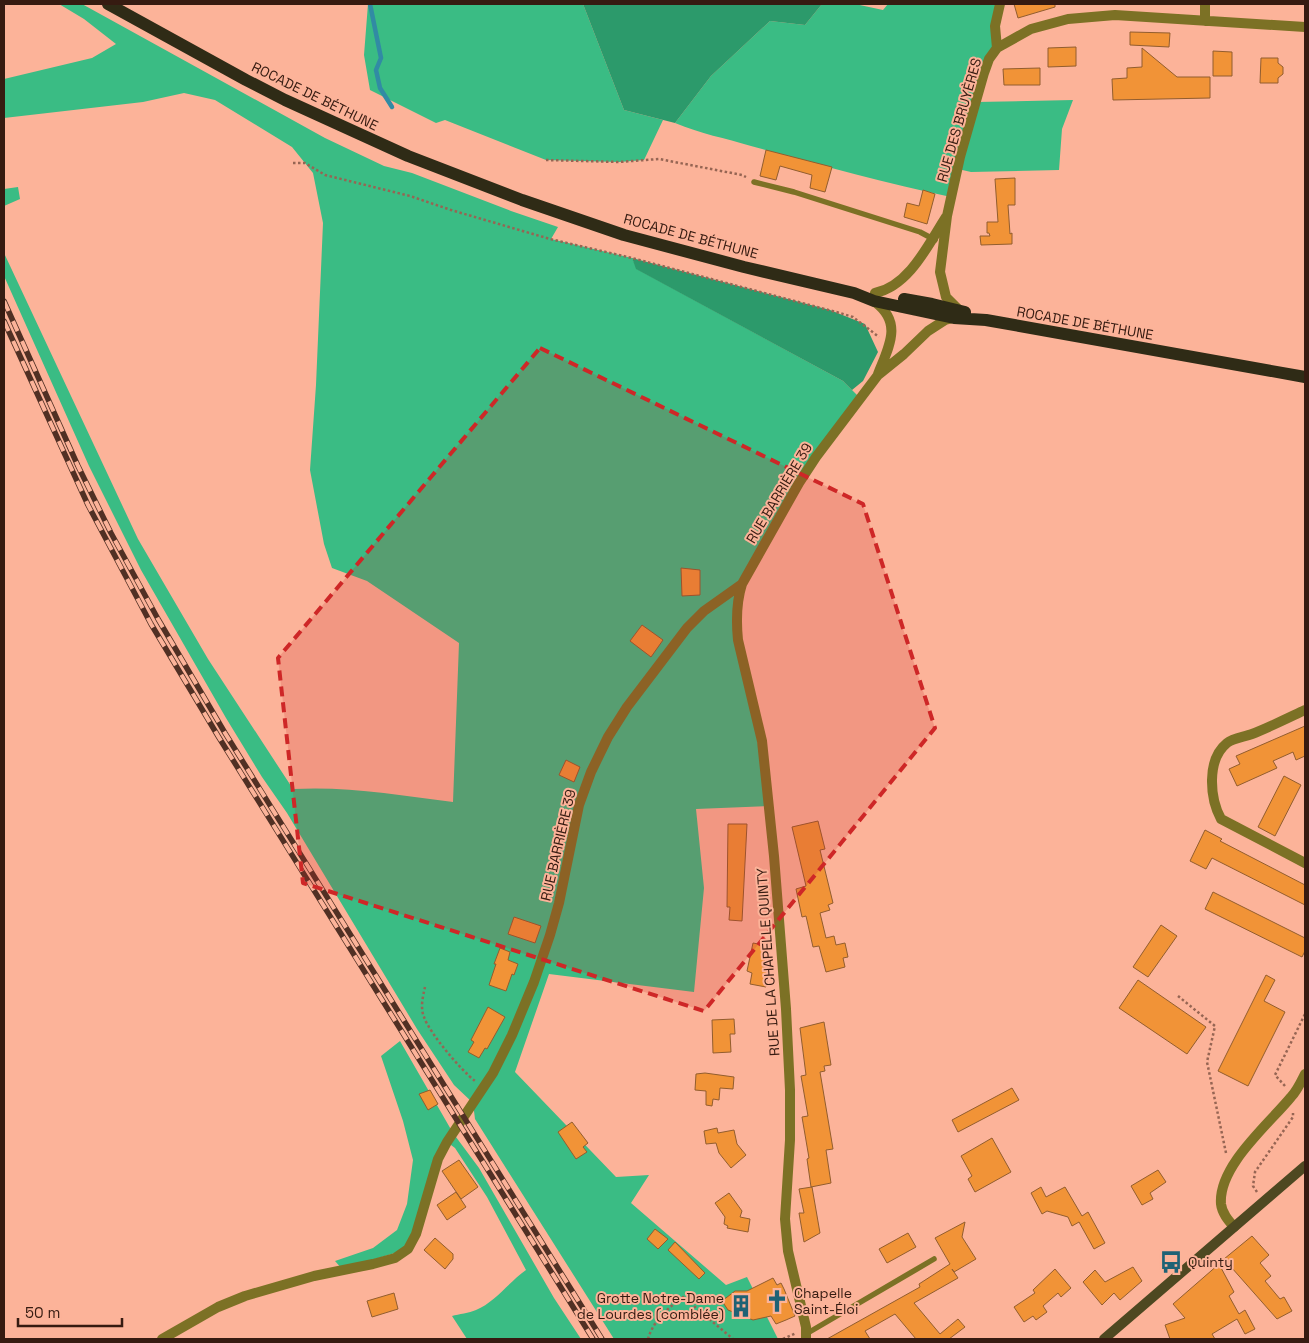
<svg xmlns="http://www.w3.org/2000/svg" width="1309" height="1343" font-family="'Space Grotesk',sans-serif">
  <style>
    .green { fill: #3abc84 }
    .forest { fill: #2c9a6b }
    .lines { fill: none; stroke-linecap: round; stroke-linejoin: round }
    .stream { stroke: #318ba4; stroke-width: 4.5 }
    .building { fill: #f19337; stroke: #925d2e }
    .path { stroke: #966553; stroke-width: 2.5; stroke-dasharray: 2.5 2.5; stroke-linecap: butt }
    .lane { stroke: #7c7125; stroke-width: 5.5 }
    .street { stroke: #7c7125; stroke-width: 10 }
    .secondary { stroke: #4e4821; stroke-width: 10 }
    .primary { stroke: #2f2b16; stroke-width: 12 }
    .rail-casing { stroke: #513024; stroke-width: 5.5 }
    .rail { stroke: #fcb399; stroke-width: 4; stroke-dasharray: 11; stroke-linecap: butt }
    .marked { fill: #ce2727; fill-opacity: 0.2; stroke: #ce2727; stroke-width: 4; stroke-dasharray: 10 6; stroke-linejoin: round }
    .labels { text-anchor: middle; dominant-baseline: central; stroke-width: 4; stroke-linejoin: round; paint-order: stroke }
    .street-label { font-size: 14px; fill: #361b11; stroke: #fcb399 }
    .poi-label { font-size: 14px; fill: #361b11; stroke: #fcb399; text-anchor: start }
  </style>
  <rect width="100%" height="100%" fill="#fcb399"/>
  <!-- green -->
  <path class="green" d="M59,4h23l243,134 59,28 28,7 99,38 47,16 -7,12 81,19 5,11 206,112 17,17 -44,59 -74,127 -6,26 32,196 -72,3 8,79 -10,104 -145,-18 -34,98 101,105 33,-2 -18,28 95,82 21,-8 31,62h-164l-139,-220 -2,-16 -19,-18 -37,-56 -130,-216 -25,-36 -36,-59 -85,-148 -52,-104 -85,-190v-23l134,286 70,120 85,130c53,-3 107,6 160,13l6,-159 -92,-62 -35,-13 -8,-24 -14,-74 6,-85 7,-162 -10,-50 -21,-26 -77,-47 -31,-7 -41,9 -139,16v-39l88,-21 24,-14 -32,-25z
    M368,4h215l41,106 39,10 -19,40 -25,2 -73,-2 -101,-40 -9,3 -66,-33 -6,-35z
    M822,4h33l28,6 5,-6h112l-3,44 -21,54 97,-2 -11,29 -3,41 -88,2 -13,-3 -7,28c-67,-14 -134,-33 -200,-51 -26,-8 -50,-12 -76,-23l36,-47 59,-55 35,4z
    M18,187l2,12 -16,7v-17z
    M400,1041l53,92 26,35 75,130 27,41h-114l-15,-23c7,-2 17,-3 24,-6 19,-8 33,-28 50,-40l-39,-73 -32,-49 -8,-6 -39,107 -66,20 -7,-8 38,-13 24,-18 10,-26 6,-44 -10,-39 -22,-65z"/>
  <!-- forest -->
  <path class="forest" d="M583,4h239l-17,21 -35,-4 -59,55 -36,47 -51,-13z
    M632,258l198,52 35,14 13,28 -15,29 -11,9 -9,-9 -207,-112z"/>
  <g class="lines">
    <!-- stream -->
    <path class="stream" d="M370,4l11,54 -5,12 4,18 12,19"/>
  </g>
  <!-- building -->
  <path class="building" d="M1014,4h41v3l-37,11z
    M1130,32l40,1 -1,14 -39,-2z
    M1076,47v19l-28,1v-19z
    M1142,48l35,29h33v21l-97,2 -1,-21 15,-1v-10l15,-1z
    M1213,51l19,1v24h-19z
    M1261,58h17v5l5,4v7l-5,4v5h-18z
    M1040,68v17h-36l-1,-16z
    M766,150l66,17 -7,25 -15,-4 2,-13 -32,-9 -4,14 -16,-4z
    M1015,178v27h-7l2,29 2,-1v11l-31,1 -1,-9h10l-1,-3h-2v-11h11l-3,-43z
    M923,190l12,4 -8,30 -23,-7 3,-14 12,3z
    M681,568l19,2v25l-18,1z
    M642,625l21,15 -12,17 -21,-16z
    M1305,726v30l-9,4 -3,-8 -20,9 4,7 -40,18 -8,-17 11,-5 -4,-8z
    M566,760l14,7 -6,15 -15,-7z
    M1284,776l17,9 -26,51 -17,-9z
    M818,821l7,28 -5,1 13,53 -5,2 2,5 -10,3 6,25 8,-2 2,9 9,-2 3,14 -5,1 2,9 -19,5 -7,-26 -6,1 -7,-31 -4,1 -6,-28 10,-3 -14,-59z
    M728,824h19l-5,97 -13,-1 1,-13h-3z
    M1205,830l17,9 -2,2 85,44v20l-93,-47 -6,11 -16,-8z
    M1213,892l92,46v13l-3,6 -97,-48z
    M514,917l27,9 -6,17 -27,-9z
    M1161,925l16,11 -29,41 -15,-10z
    M753,943l15,3 -5,21 6,1 -3,19 -16,-3 2,-11 -5,-2z
    M500,948l10,4 -2,8 10,4 -4,11 -2,-1 -6,17 -17,-6 7,-21h-2z
    M1266,975l9,5 -11,21 21,11 -37,74 -30,-15z
    M1138,980l68,47 -19,27 -68,-46z
    M488,1007l17,10 -18,32 -2,-1 -6,10 -11,-6 6,-10 -3,-2z
    M734,1019l1,15h-5l1,18 -18,1 -1,-33z
    M824,1022l7,43 -7,1 1,5 -5,1 13,77 -7,1 5,33 -20,4 -4,-28 2,-1 -7,-41 6,-1 -7,-40 5,-1 -6,-47z
    M705,1073l29,4 -1,12 -13,-1 -1,12 -6,-1 -1,7 -6,-1v-14l-11,-1 1,-16z
    M1012,1088l7,12 -61,32 -6,-12z
    M430,1090l8,14 -10,6 -9,-16z
    M572,1122l16,21 -5,4 4,5 -11,7 -18,-27z
    M717,1128l1,5 16,-3 3,14 9,11 -15,13 -12,-15 -3,-10 -10,1 -2,-13z
    M992,1138l19,34 -36,20 -7,-13 4,-3 -11,-20z
    M459,1160l19,27 -17,12 -19,-28z
    M1158,1170l8,12 -16,11 3,6 -11,6 -11,-19z
    M812,1187l8,46 -16,9 -5,-29h5l-5,-24z
    M1041,1187l5,10 19,-10 17,29 6,-4 17,31 -11,6 -15,-27 -7,4 -4,-9 -21,-6 -5,3 -11,-21z
    M456,1192l10,15 -19,13 -10,-15z
    M729,1193l13,18 -2,6 10,2 -2,13 -21,-4 1,-2 -4,-2 1,-7 -10,-14z
    M965,1222l-3,15 14,22 -22,13 -2,-3 6,9 -44,25 26,31 18,-15 7,8 -16,12h-33l-21,-25 -30,17 5,8h-43l93,-52 -1,-3 31,-20 -15,-26z
    M655,1229l13,10 -10,10 -11,-10z
    M908,1233l8,14 -29,16 -8,-14z
    M1252,1236l17,19 -9,8 11,13 -6,5 15,18 4,-2 8,14 -15,8 -53,-60z
    M435,1238l18,16v5l-8,10 -21,-19z
    M675,1242l30,31 -6,6 -31,-29z
    M1219,1264l15,28 -5,4 10,18 6,-4 10,19 -10,5 -8,-15 -25,15 3,5h-45l-5,-14 20,-7 -12,-14z
    M1133,1267l9,14 -22,19 -6,-7 -12,12 -19,-23 12,-12 10,12z
    M1055,1269l16,19 -10,9 -3,-4 -15,13 4,6 -11,8 -3,-4 -9,6 -10,-15 21,-14 -2,-3z
    M773,1278l4,7 4,-2 3,6 11,27 -9,4 -10,4 -5,-8 -18,4 -25,-10 -6,-9 13,-10h12z
    M394,1293l4,16 -26,8 -5,-16z"/>
  <g class="lines">
    <!-- path -->
    <path class="path" d="M546,160l73,2 40,-3 83,16 4,2
      M293,163h12l20,12 85,21 41,14 99,29 82,19 208,55 13,4 26,20
      M425,987c-2,9 -5,21 -1,30 6,17 37,53 51,64
      M1178,996l37,30 -8,36 19,91
      M1285,1086l-10,-11 30,-61
      M1257,1192l-4,-6 2,-14 38,-55v-4
      M648,1339c5,-18 20,-31 35,-42l50,42
      M783,1339l13,-6"/>
    <!-- lane -->
    <path class="lane" d="M754,182l40,10 126,40 15,8
      M806,1334l128,-75"/>
    <!-- street -->
    <path class="street" d="M1205,21v-17
      M997,48l-2,-22 5,-22
      M875,293c34,-7 53,-48 71,-76
      M875,302c28,21 14,44 3,72
      M959,310l-13,-13 -6,-25 7,-56 13,-59 24,-84 5,-14 8,-11 34,-19 37,-10 47,-4 190,12
      M742,584c-6,19 -6,36 -4,56l24,101 12,115 12,153 4,81v50l-5,79 3,32 18,76v12
      M1305,710c-17,8 -35,17 -53,24 -8,3 -19,4 -25,9 -21,17 -17,56 -6,76l84,44
      M1234,1227c-6,-7 -12,-14 -13,-23 -3,-38 48,-80 70,-107 6,-6 10,-15 14,-23
      M162,1339l56,-32 27,-11 69,-20 59,-12 22,-6 13,-9 8,-15 22,-75 9,-17 46,-69 19,-38 22,-53 16,-47 9,-32 20,-98 12,-33 17,-35 19,-30 60,-79 17,-17 38,-27 57,-101 17,-26 62,-82 26,-21 24,-23 17,-11 8,-2"/>
    <!-- secondary -->
    <path class="secondary" d="M1104,1339l201,-173"/>
    <!-- primary -->
    <path class="primary" d="M108,4l138,76 39,20 123,56 114,44 102,35 120,32 110,26 20,8 80,17 32,2 319,57
      M904,299l28,5 33,8"/>
    <defs>
      <path id="rail" d="M4,301l74,165 33,67 47,86 67,114 377,606
        M4,321l84,184 63,119 67,112 375,603"/>
    </defs>
    <!-- rail casing -->
    <use href="#rail" class="rail-casing"/>
    <!-- rail -->
    <use href="#rail" class="rail"/>
  </g>
  <!-- marked area -->
  <path class="marked" d="M540,348l323,156 72,224 -231,283 -401,-128 -25,-225z"/>
  <!-- icons -->
  <defs>
    <symbol id="bus-bare" viewBox="-9 -9 18 18"><path d="M-5-6H5V4H4V6H2V4H-2V6H-4V4H-5ZM-3.5-4V0h7V-4ZM-3.5 1.2v1.5H-2V1.2ZM2 1.2v1.5H3.5V1.2Z" fill="#1f6275" stroke="#fcb399" stroke-width="2.5" paint-order="stroke"/></symbol>
    <symbol id="church-bare" viewBox="-9 -9 18 18"><path d="M-1.2-6h2.4v3.5h3.3v2.4h-3.3V6h-2.4V-.1h-3.3v-2.4h3.3Z" fill="#1f6275" stroke="#fcb399" stroke-width="2.5" paint-order="stroke"/></symbol>
    <symbol id="building-bare" viewBox="-9 -9 18 18"><path d="M-4-6H4V6H1V3H-1V6H-4ZM-2.5-4.3h1.7v1.8h-1.7ZM.8-4.3h1.7v1.8H.8ZM-2.5-1h1.7V.8h-1.7ZM.8-1h1.7V.8H.8Z" fill="#1f6275" stroke="#fcb399" stroke-width="2.5" paint-order="stroke"/></symbol>
  </defs>
  <g fill-rule="evenodd">
    <use href="#bus-bare" x="1155" y="1246" width="32" height="32"/>
    <use href="#church-bare" x="761" y="1285" width="32" height="32"/>
    <use href="#building-bare" x="725" y="1290" width="32" height="32"/>
  </g>
  <g class="labels">
    <!-- street labels -->
    <g class="street-label">
      <text transform="translate(315 96) rotate(26)">ROCADE DE BÉTHUNE</text>
      <text transform="translate(959 120) rotate(-74)">RUE DES BRUYÈRES</text>
      <text transform="translate(691 236) rotate(15)">ROCADE DE BÉTHUNE</text>
      <text transform="translate(1085 323) rotate(10)">ROCADE DE BÉTHUNE</text>
      <text transform="translate(779 493) rotate(-59)">RUE BARRIÈRE 39</text>
      <text transform="translate(558 845) rotate(-77)">RUE BARRIÈRE 39</text>
      <text transform="translate(768 962) rotate(-94)">RUE DE LA CHAPELLE QUINTY</text>
    </g>
    <!-- poi labels -->
    <g class="poi-label">
      <text x="1188" y="1262">Quinty</text>
      <text x="794" y="1293">Chapelle<tspan x="794" dy="16">Saint-Éloi</tspan></text>
      <text x="724" y="1298" text-anchor="end">Grotte Notre-Dame<tspan x="724" dy="16">de Lourdes (comblée)</tspan></text>
    </g>
  </g>
  <!-- border -->
  <rect width="1309" height="1343" fill="none" stroke="#361b11" stroke-width="10"/>
  <!-- scale -->
  <path d="M18 1318v8h104v-8" fill="none" stroke="#361b11" stroke-width="2.5"/>
  <text x="25" y="1318" font-size="15" fill="#361b11" stroke="#fcb399" stroke-width="4" paint-order="stroke">50 m</text>
</svg>
